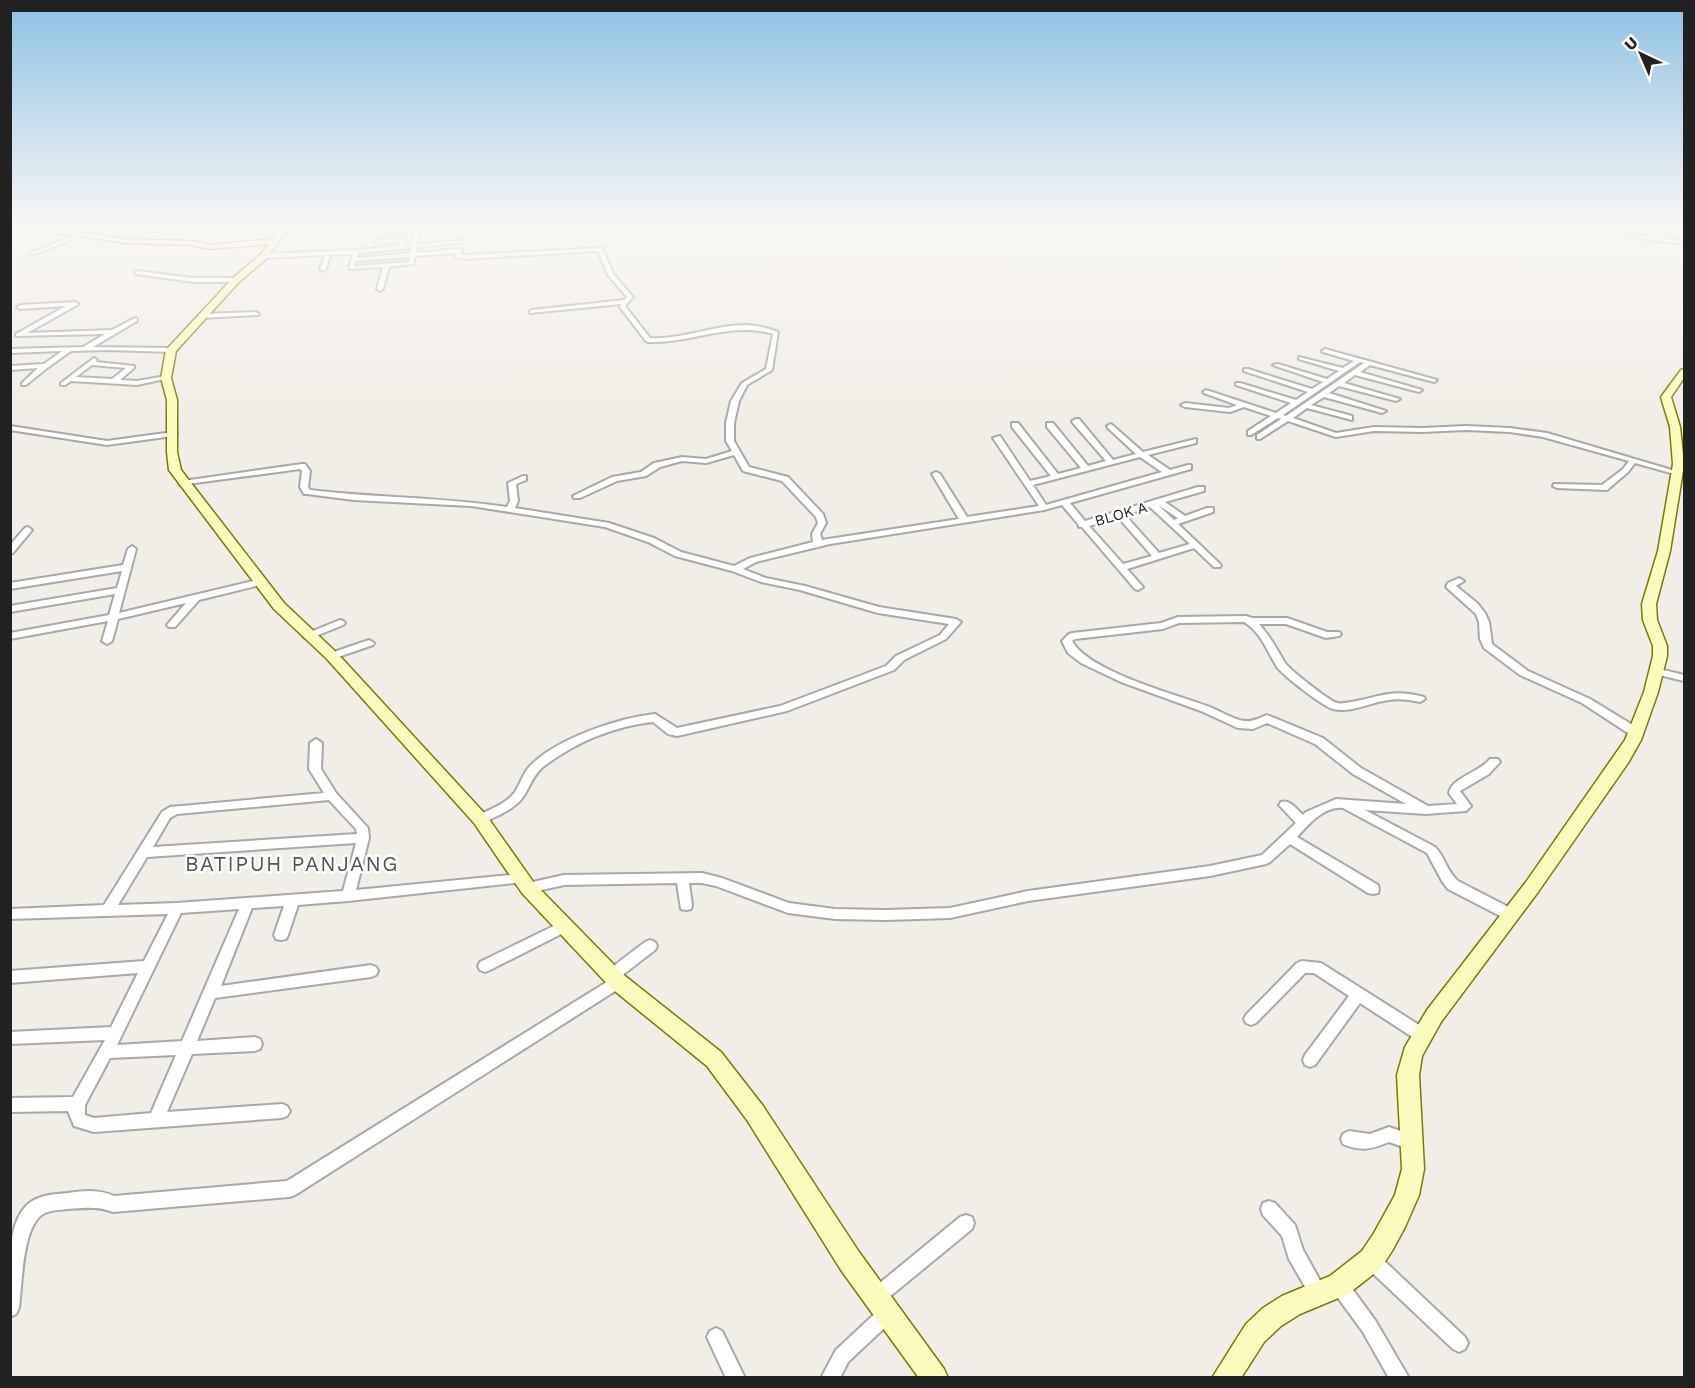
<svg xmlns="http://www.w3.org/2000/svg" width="1695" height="1388" font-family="'Work Sans',sans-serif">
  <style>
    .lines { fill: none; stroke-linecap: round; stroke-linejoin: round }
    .street-casing { stroke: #a8a8a8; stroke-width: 4 }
    .secondary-casing { stroke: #757e01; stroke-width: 3 }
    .street { fill: #fff; fill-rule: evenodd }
    .secondary { fill: #fbfcbb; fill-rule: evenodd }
    .labels { text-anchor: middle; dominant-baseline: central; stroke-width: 5; stroke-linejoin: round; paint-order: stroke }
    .far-street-label { font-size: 15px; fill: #212121; stroke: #fff }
    .quarter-label { font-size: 21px; letter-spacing: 1.5px; fill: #545454; stroke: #fff }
  </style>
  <rect width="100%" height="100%" fill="#f1ede7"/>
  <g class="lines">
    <defs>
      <path id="street" d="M417,225h5l-5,20 44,-5 3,2 -47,6 -1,5 43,-4 3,2 -1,4h5l136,-7 12,27 19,22 -8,9 25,32c33,2 63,-13 95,-13 12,0 22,3 33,7l-6,38 -25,15 -8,16 -5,22v18l15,26 39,10 35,37 3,9 -6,11 2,6 137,-21 -27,-45 4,-2 4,2 27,43 72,-11 -46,-68 7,-2 30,45 21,-5 -39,-49v-4h6l40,51 23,-6 -34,-41v-4h6l35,43 18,-5 -33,-38 -1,-2 4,-2h3l34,41 23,-6 -28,-26 -1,-2 4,-2 32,28 53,-13v4l-48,12 22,15 18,-5h3v4l-121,34 15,18 113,-34h6v4l-39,11 20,14 22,-8h6v4l-35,12 43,41 -1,2h-6l-20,-19 -67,21 16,18 -5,3 -3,-1 -53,-62h-3l-1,-3 -16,-19 -18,5 -214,34 -74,18 -13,7 23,9 39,8 74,21 77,12 5,3 -15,17 -42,21 -10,10 -107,41 -110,25 -9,-2 -15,-12c-39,4 -79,21 -110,45 -10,8 -13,20 -20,30 -7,10 -19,16 -30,21 -6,3 -10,6 -17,4l-2,-3 2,-3c13,-6 30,-12 39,-24 6,-9 8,-20 17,-28 27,-26 86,-46 123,-50l22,14 103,-22 106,-40 10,-10 44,-21 9,-11 -71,-11 -78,-23 -39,-8 -29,-11 -57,-15 -27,-14 -43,-15 -134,-21 -117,-6 -47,-6h-3l-4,-7 2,-16 -2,-2 -120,16 -1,-2 4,-2 119,-17h3l5,7 -2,16 2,3c65,8 132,7 197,17l3,-6 -2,-18 15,-7h3v4l-10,4 2,17 -3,7 94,15 45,15 27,14 53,14 16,-8 63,-16 -1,-8 6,-11 -2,-6 -34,-36 -39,-10 -9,-16 -28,8 -24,-2 -22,6 -14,9 -29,5 -37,17h-6l-1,-2 39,-19 29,-5 13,-9 28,-6 24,2 26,-8 -6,-10v-18l5,-22 11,-18 24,-14 7,-35c-42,-13 -83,10 -125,8l-2,-1 -26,-34 1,-3 -91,9v-2l2,-1 92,-10 3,-3 -19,-22 -10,-24 -132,8 -10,-2v-4l-41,3 -2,8 -24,3 -6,22 -3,2 -3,-2 6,-22 -34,2 4,-15 -23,1 -4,14 -3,2 -3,-2 5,-14 -61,3 -3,-2 3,-2 92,-4 43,-4 1,-5 -22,2 -3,-2 28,-4 3,2 -1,7 7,-1 3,-14 -28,2 -3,-2 32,-3zM411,248l-1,5 -53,5 1,-5zM410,257l-1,5 -55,4 2,-5zM1140,457l22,15 -116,33 -13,-20zM1158,505l20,13 -4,2zM1150,507l40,37 -31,9 -34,-38zM1118,517l34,39 -29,8 -34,-38z
        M1610,225l27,1 10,-1 -9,5 -12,-2v6l58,7v3l-62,-8 -1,-9z
        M82,233l5,1 -52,20 -5,-1z
        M138,271l55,7h43l3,2 -3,2h-43l-57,-8 -1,-1z
        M75,302l3,2 -1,1 -50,28 85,-3 23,-12 2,1v2l-44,26 78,1 3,2 -3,2 -63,-2 -37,1 -24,17 -21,17h-4v-2l16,-15 -28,2v-4l34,-2 18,-13 -52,2v-4l73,-2 22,-13 -89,2v-2l50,-28 -46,3 -3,-2 3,-2z
        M256,312l3,2 -1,1 -56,3 -3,-2 3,-2z
        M1325,349l112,31 -3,2 -64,-17 -10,7 62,18 -3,2 -64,-17 -11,8 56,16 -4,2 -57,-15 -10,7 57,18 -4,2 -58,-16 -13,8 41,11v4l-45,-12 -14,10 43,15 38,-6 48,1 44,-2 44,2 37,5 135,40 -4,2 -43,-12 -7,9 -21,18 -50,-2 -4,-2 1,-2 48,1 21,-16 6,-8 -86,-24 -33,-5 -44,-2 -44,2 -48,-1 -38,6 -48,-16 -28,18h-3v-4l24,-16 -3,-1 -27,17h-3v-4l23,-15 -27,-9 -14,5 -45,-5 -4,-2 4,-2 44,5 8,-3 -33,-12 -1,-1 3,-2 70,23 15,-10 -55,-18v-2h4l56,17 12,-8 -64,-21v-2h4l64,20 11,-7 -50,-17 5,-1 49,15 12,-8 -40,-12v-2l44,11 11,-7 -31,-9 -1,-1zM1360,362l4,1 -78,53 -3,-1z
        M94,358l3,2 -1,2 38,4v2l-14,12 17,1 29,-5 3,2 -32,7 -66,-4 -6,4h-4v-2zM92,365l34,3 -14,11 -36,-2z
        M10,426l97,15 66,-9 4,2 -4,2 -66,9 -97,-15z
        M28,527l4,3 -19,23 -3,1v-9l15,-17z
        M132,546l4,3 -17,64 142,-34 5,3 -2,2 -65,16 -24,27h-6l-2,-2 19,-22 -68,16 -6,22 -5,3 -5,-3 6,-20 -98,18v-6l99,-18 6,-21 -105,18v-6l107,-18 5,-17 -112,18v-6l113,-18 5,-16z
        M1459,578l5,3 -8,5 21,17 8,10 4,9 3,22 36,27 62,28 49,30 1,3 -1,3h-8l-49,-32 -62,-28 -36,-27 -4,-9 -1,-17 -3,-8 -30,-27 2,-4z
        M1246,616l6,2h35l40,14h12l2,2 -2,2 -13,2 -40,-14h-27c11,12 18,25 26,39 6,8 43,37 52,40 4,1 9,0 14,-1 29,-5 41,-14 73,-5l1,2 -5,3c-13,-3 -24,-4 -37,-1 -16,3 -33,12 -50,8 -11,-3 -49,-33 -56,-42 -10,-16 -16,-35 -33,-45l-65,1 -16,6 -88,10 -3,2c16,30 102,53 135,65 12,4 26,14 38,15 8,1 15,-3 22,-6l56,23 38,30 67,38 29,-2 -8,-11c2,-15 31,-21 41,-34h8l2,3 -11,12 -29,17 11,15 -5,5 -40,3 -61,-4 70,37c10,10 12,25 23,34l58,30 2,4 -2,4 -5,1 -5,-1 -58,-30 -6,-8 -15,-28 -84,-45c-19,-2 -34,16 -46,29l81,48 1,4 -1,4 -5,1 -5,-1 -78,-49 -20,18 -4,2 -56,12 -182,25 -78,17 -64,2 -51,-1 -47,-6 -72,-27 -14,-3h-13l3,22 -1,4 -5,1 -5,-1 -4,-26 -113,2 -36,8 -5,-1 -1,-4 1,-4 5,-1 36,-8 138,-2 20,5 67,25 46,6 51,1 64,-2 78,-17 182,-25 52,-11 34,-32 -17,-18 2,-3c9,-3 15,7 22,13l3,-3 30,-13 70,5 -53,-30 -38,-30 -48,-21 -14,6 -15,-1 -37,-17 -80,-29 -40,-19 -13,-10 -6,-12 7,-7 3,-1 89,-10 17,-6z
        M340,620l3,1 2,2 -2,2 -32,13h-6l-2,-2 2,-2z
        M369,640l5,3 -1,2 -41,14 -5,-3 1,-2z
        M1655,668l29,7v6l-33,-8 -1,-2z
        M316,739l6,4 -1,26 15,24 32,35 1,10 -13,52 165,-16 4,2 2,3 -2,3 -177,19 -50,4 -10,30 -2,4 -5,1 -5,-1 -2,-4 10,-29 -32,2 -31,78 150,-21 5,2 2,4 -2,4 -5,2 -156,21 -18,43 58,-4 5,2 2,5 -2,5 -5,2 -63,3 -25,58 115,-8 5,2 3,5 -3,5 -5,2 -188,14 -20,-6 -6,-15 -58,1v-14l63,-1 32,-57 -95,4v-12l101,-5 27,-54 -128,10v-12l134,-10 24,-47 -158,5v-10l94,-4 58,-93 8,-5 154,-14 -15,-24 1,-26zM329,800l27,29 1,5 -204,13 17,-29 7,-4zM356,843l-13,48 -166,12 -59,2 29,-48zM239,909l-57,132 -65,4 64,-132zM176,1055l-25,58 -57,5 -9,-3v-10l25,-47z
        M564,921l5,1 2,4 -2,4 -79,40 -5,2 -5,-2 -2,-4 2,-4z
        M650,940l5,2 2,4 -2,4 -35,27 3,1 2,4 -2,4 -328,209 -6,2 -176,15c-15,-6 -29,-4 -45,-3 -8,1 -16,1 -23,4 -23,10 -23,73 -26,95l-3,6 -6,3c0,-32 -7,-90 18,-113 11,-9 26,-10 40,-11 16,-2 30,-4 46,3l173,-15 323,-201 -5,-5 2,-4 38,-29z
        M1302,961l19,2 106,67 2,5 -2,5 -5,1 -5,-1 -57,-37 -45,62 -5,2 -5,-2 -2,-5 2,-5 44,-59 -35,-23h-9l-49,50 -5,2 -5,-2 -2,-4 2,-4 51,-52z
        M1389,1127l29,10 2,5 -2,5 -6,3 -23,-8c-18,7 -27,10 -46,2l-2,-5 2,-5 6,-3 21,3z
        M1269,1201l6,2 20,22 8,25 24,43 -3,6 -6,3 -6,-3 -23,-40 -7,-23 -19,-21 -2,-6 2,-6z
        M966,1215l6,2 2,6 -2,6 -90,74 -6,3 -6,-3 -3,-6 3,-6 90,-74z
        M1371,1251l6,3 88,83 3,6 -3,6 -6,3 -6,-3 -88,-83 -3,-6 3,-6z
        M1339,1276l6,3 30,41 34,58h-20l-26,-46 -30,-41 -3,-6 3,-6z
        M888,1304l6,3 3,6 -3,6 -46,43 -8,16h-19l15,-28 46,-43z
        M716,1328l6,3 23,47h-19l-19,-41 3,-6z"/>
      <path id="secondary" d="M10,225l59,5 56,9 66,2 19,4 63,-6 10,-14h7l-23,33 -28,24 -63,69 -5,27 6,22v52l4,18 103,133 53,50 149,162 48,68 91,93 96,76 42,54 96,146 85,117 4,9h-29l-78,-108 -94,-150 -40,-54 -96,-78 -89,-95 -48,-70 -147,-164 -53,-50 -105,-139 -2,-18v-52l-6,-22 5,-28 67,-72 28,-24 8,-10 -59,5 -19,-4 -66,-2 -56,-9 -59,-5z
        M1684,369v9l-13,19 9,30 4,37 -14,87 -14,53 1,16 10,26v10l-9,36 -17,48 -13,23 -90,129 -97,130 -19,34 -3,19 5,94 -5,26 -14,32 -13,24 -12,18 -32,25 -48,20 -19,12 -17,16 -23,36h-29l34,-54 17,-16 19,-12 48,-20 32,-25 12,-18 21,-38 7,-26 -5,-94 8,-28 22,-37 99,-128 99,-142 19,-48 9,-36v-10l-10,-26 -1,-16 16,-53 15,-87 -3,-37 -9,-30 20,-27z"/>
    </defs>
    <!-- street casing -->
    <use href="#street" class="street-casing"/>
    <!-- secondary casing -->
    <use href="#secondary" class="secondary-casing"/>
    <!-- street -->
    <use href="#street" class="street"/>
    <!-- secondary -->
    <use href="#secondary" class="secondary"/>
  </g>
  <!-- sky -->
  <linearGradient id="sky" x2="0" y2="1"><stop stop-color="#8dc1e5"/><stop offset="0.54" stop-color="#f9f7f4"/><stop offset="1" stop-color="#f9f7f4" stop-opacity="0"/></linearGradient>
  <rect width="1695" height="419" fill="url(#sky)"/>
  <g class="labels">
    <!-- far-street labels -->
    <g class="far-street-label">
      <text transform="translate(1121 514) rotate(-16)">BLOK A</text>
    </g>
    <!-- quarter labels -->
    <g class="quarter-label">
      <text x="292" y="863">BATIPUH PANJANG</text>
    </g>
  </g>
  <!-- border -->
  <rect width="1695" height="1388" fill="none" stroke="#212121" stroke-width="24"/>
  <!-- north arrow -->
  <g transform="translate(1641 54) rotate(316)" stroke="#ffffff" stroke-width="4.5" paint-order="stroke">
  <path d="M0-4.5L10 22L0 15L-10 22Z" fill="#212121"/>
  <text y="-9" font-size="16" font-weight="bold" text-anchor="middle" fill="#212121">U</text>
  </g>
</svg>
